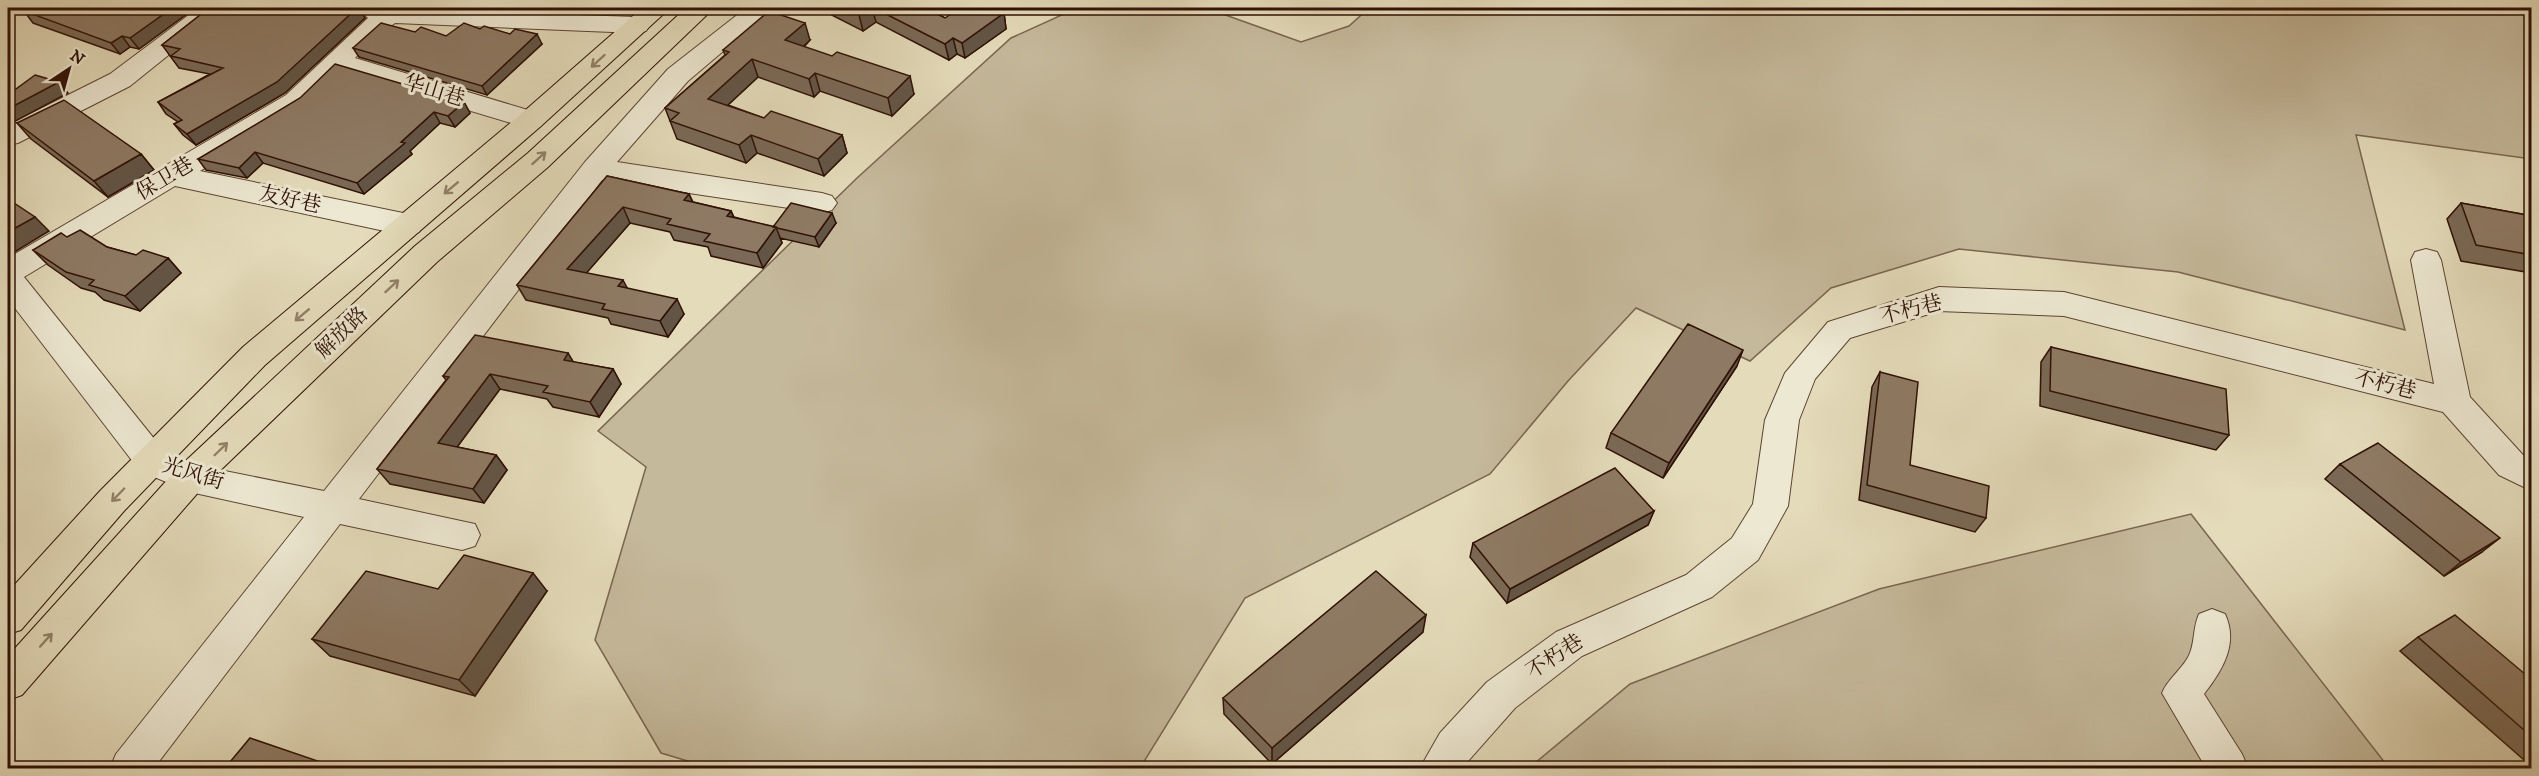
<svg xmlns="http://www.w3.org/2000/svg" width="2539" height="776" font-family="'IM FELL DW Pica','Noto Serif SC',serif">
  <style>
    .green { fill: #c5b99b; stroke: #7a6550; stroke-width: 1.5 }
    .lines { fill: none; stroke-linecap: round; stroke-linejoin: round }
    .minor-casing { stroke: #5d4433; stroke-width: 2 }
    .major-casing { stroke: #301106; stroke-width: 2 }
    .minor { fill: #ede8d2; fill-rule: evenodd }
    .major { fill: #e4dbba; fill-rule: evenodd }
    .wall { fill: #7a6956; stroke: #301106; stroke-width: 1.5 }
    .shaded-wall { fill: #635546; stroke: #301106; stroke-width: 1.5 }
    .building { fill: #8e7a64; stroke: #301106; stroke-width: 1.5 }
    .oneway { stroke: #938069 }
    .labels { text-anchor: middle; dominant-baseline: central; stroke-width: 6; stroke-linejoin: round; paint-order: stroke }
    .street-label { font-size: 21px; fill: #301106; stroke: #ede8d2 }
  </style>
  <rect width="100%" height="100%" fill="#e4dbba"/>
  <filter id="stains"><feTurbulence type="fractalNoise" baseFrequency=".00333" numOctaves="4"/><feColorMatrix values="0 0 0 0 .2 0 0 0 0 .09 0 0 0 0 .02 0 0 0 .5 -.17"/></filter>
  <radialGradient id="worn" r=".72"><stop offset=".6" stop-color="#630" stop-opacity="0"/><stop offset="1" stop-color="#630" stop-opacity=".3"/></radialGradient>
  <!-- green -->
  <path class="green" d="M1077,8h129l95,34 48,-16 20,-18h1162v151l-175,-24 49,195 -227,-58 -219,-23 -128,39 -81,73 -114,-53 -68,73 -78,93 -245,124 -105,170h-429l-50,-15 -66,-113 51,-173 -48,-36 259,-253 154,-140z
    M2191,514l198,254h-860l101,-84 249,-95z"/>
  <g class="lines">
    <defs>
      <path id="minor" d="M198,8h29l-97,78 -112,57 -10,2v-20l102,-51z
        M365,8l272,9 9,2 4,6 -4,6 -9,2 -242,-10 -17,12 -23,23 186,56 4,6 -4,6 -10,3 -190,-57 -35,35 -106,64 208,43 11,4 4,7 -4,7 -11,4 -233,-50 -151,91 140,174 31,14 129,26 261,-329 83,-93 78,-61h28l-86,73 -71,81 205,31 10,3 5,7 -5,7 -10,3 -220,-33 -243,319 116,25 5,11 -5,11 -13,4 -122,-26 -186,244h-44l6,-14 188,-237 -114,-25 -50,-21 -132,-172v-41l278,-163 82,-77 -6,-6z
        M2426,249l11,3 4,8 29,137 53,58 9,5v31l-33,-16 -56,-63 -379,-96 -125,-5 -89,27 -35,41 -16,41 -11,86 -30,54 -46,37 -130,59 -67,52 -53,60h-42l20,-35 47,-51 69,-50 130,-57 46,-37 21,-34 12,-84 20,-47 43,-51 111,-35 125,5 370,92 -23,-124 4,-8z
        M2212,609l13,5c14,30 -3,57 -21,80l38,60 6,14h-42l-44,-75c6,-15 23,-26 28,-40 5,-13 3,-26 9,-39z"/>
      <path id="major" d="M642,8h28l-129,118 -276,239 -141,146 -103,119 -13,4v-42l92,-101 143,-144 278,-233z
        M686,8h28l-166,159 -111,95 -235,226 -180,207 -14,5v-44l170,-188 237,-222 113,-93z"/>
    </defs>
    <!-- minor casing -->
    <use href="#minor" class="minor-casing"/>
    <!-- major casing -->
    <use href="#major" class="major-casing"/>
    <!-- minor -->
    <use href="#minor" class="minor"/>
    <!-- major -->
    <use href="#major" class="major"/>
  </g>
  <!-- wall -->
  <path class="wall" d="M195,8l-56,41 -9,-2 -10,7 -87,-31 -9,-12z
    M209,8h154l-2,3 4,7 -80,75 -89,52 -13,-10 -9,-11 4,-2 -12,-8 -8,-12 52,-28 -31,-6 -17,-23z
    M585,8h25l-6,4z
    M818,8h107l20,10 59,-5 2,16 -41,29 -8,-4 -8,6 -73,-38 -13,9z
    M480,29l30,5 32,10 -55,51 -128,-38 -6,-9 62,-16 31,4z
    M810,40l-6,7 110,47 -22,22 -72,-25 -6,6 -56,-20 -30,28 36,13 78,17 5,18 -23,23 -67,-23 -11,10 -69,-24 -12,-31 60,-53 -2,-5z
    M464,102l6,11 -15,14 -15,-4 -30,28 2,3 -48,40 -101,-31 -16,15 -41,-8 -8,-11z
    M17,123l124,31 13,16 -46,27 -77,-58z
    M607,176l82,18 4,8 38,9 3,6 39,10 63,-4 -17,24 -39,-9 2,5 -19,25 -52,-12 -3,-9 -34,-7 -4,-8 -40,-9 -44,50 98,41 -16,23 -57,-13 -3,-6 -82,-18 -9,-15z
    M2461,203l71,13v57l-71,-12 -14,-42z
    M67,237l40,10 29,8 32,3 13,15 -41,38 -36,-11 -9,-8 -14,-4 -33,-23 -15,-15z
    M2051,347l178,88 -13,15 -176,-44 1,-44z
    M573,362l40,7 8,15 -22,33 -46,-10 -6,-8 -47,-10 -43,58 39,8 11,15 -23,33 -94,-19 -13,-15 69,-89 -3,-4z
    M1737,366l-74,112 -57,-30 5,-15z
    M1880,372l30,93 76,53 -11,14 -116,-32 13,-113z
    M2340,464l142,88 -38,24 -119,-97z
    M1654,511l-6,14 -141,78 -37,-46 3,-14z
    M438,589l109,2 -72,105 -145,-40 -18,-17z
    M1423,632l-151,132 -48,-50 -1,-16z
    M2418,637l114,43v87l-132,-116z"/>
  <!-- shaded-wall -->
  <path class="shaded-wall" d="M172,8h23l-56,41 -9,-11z
    M357,8h6l-2,3 4,7 -80,75 -89,52 -9,-11z
    M602,8h8l-6,4z
    M871,8h1l4,14 -13,9 -4,-16z
    M1004,13l2,16 -41,29 -3,-15z
    M805,23l5,17 -19,18 -6,-18z
    M537,34l5,10 -55,51 -5,-9z
    M122,36l8,11 -10,7 -9,-11z
    M953,38l4,16 -8,6 -4,-16z
    M752,59l6,18 -43,40 -7,-18z
    M815,73l5,18 -6,6 -5,-18z
    M910,76l4,18 -22,22 -4,-18z
    M59,82l9,11 -60,32v-33l7,13z
    M464,102l6,11 -15,14 -7,-11z
    M434,112l6,11 -30,28 2,3 -48,40 -7,-11z
    M751,135l6,18 -11,10 -7,-18z
    M842,135l5,18 -23,23 -6,-17z
    M255,152l8,11 -16,15 -8,-10z
    M141,154l13,16 -46,27 -14,-16z
    M689,194l7,16 -12,-10z
    M623,207l7,16 -54,62 -9,-16z
    M731,211l6,15 -10,-10z
    M832,213l4,10 -17,24 -4,-10z
    M35,217l14,14 -41,25v-24z
    M776,227l6,16 -19,25 -6,-15z
    M168,258l13,15 -41,38 -15,-15z
    M623,280l8,15 -13,-9z
    M677,299l7,15 -16,23 -8,-16z
    M1743,350l-6,16 -74,112 6,-15z
    M568,353l9,15 -13,-8z
    M613,369l8,15 -22,33 -9,-15z
    M490,374l10,15 -51,69 -11,-15z
    M496,455l11,15 -23,33 -11,-14z
    M1654,511l-6,14 -141,78 3,-14z
    M2500,538l-18,14 -38,24 17,-14z
    M533,573l14,18 -72,105 -16,-16z
    M1426,615l-3,17 -151,132v-16z"/>
  <!-- building -->
  <path class="building" d="M30,8h142l-42,30 -8,-2 -11,7 -87,-32z
    M209,8h148l-80,74 -90,52 -13,-10 8,-4 -24,-18 65,-34 -52,-12 9,-7 -18,-4z
    M844,8h27l-12,7z
    M874,8h51l20,10 15,-10h33l11,5 -42,30 -9,-5 -8,6z
    M769,11l36,12 -20,17 47,16 5,-4 73,24 -22,22 -73,-25 -6,6 -57,-20 -44,40 56,19 7,-7 71,24 -24,24 -67,-24 -12,10 -69,-24 9,-8 -14,-5 64,-56 -6,-2z
    M381,23l34,9 6,-5 25,9 18,-13 16,6 4,-3 26,8 5,-5 22,5 -55,52 -129,-38z
    M335,64l129,38 -16,14 -14,-4 -33,30 4,1 -48,40 -102,-31 -16,16 -41,-9 102,-61z
    M35,75l24,7 -51,27v-14z
    M64,100l77,54 -47,27 -77,-58z
    M607,176l82,18 -5,6 47,11 -4,5 49,11 -19,26 -53,-12 6,-7 -43,-10 4,-5 -48,-12 -56,62 56,11 -5,6 59,13 -17,22 -58,-12 3,-5 -88,-19z
    M8,199l27,18 -27,15z
    M791,203l41,10 -17,24 -42,-10z
    M2461,203l71,13v39l-56,-10z
    M80,230l27,17 29,8 7,-5 25,8 -43,38 -36,-11 5,-5 -28,-8 -33,-22 28,-17 6,4z
    M1688,324l55,26 -74,113 -58,-30z
    M475,335l93,18 -4,7 49,9 -23,33 -47,-10 5,-6 -58,-12 -52,69 58,12 -23,34 -96,-20 72,-92 -6,-1z
    M2051,347l175,42 3,46 -179,-44z
    M1880,372l38,10 -8,83 79,21 -3,32 -119,-33z
    M2378,443l122,95 -39,24 -121,-98z
    M1615,468l39,43 -144,78 -37,-46z
    M464,555l69,18 -74,107 -147,-41 54,-68 72,18z
    M1376,571l50,44 -154,133 -49,-50z
    M2455,615l77,65v57l-114,-100z
    M250,738l88,30h-113z"/>
  <!-- one-way arrows -->
  <defs><path id="oneway-shaft" d="M-6 0H5M1.5-3L5.5 0L1.5 3" fill="none" stroke-width="1.6" stroke-linecap="round" stroke-linejoin="round" transform="scale(1.5)"/></defs>
  <g class="oneway">
    <use href="#oneway-shaft" transform="translate(598 61) rotate(138)"/>
    <use href="#oneway-shaft" transform="translate(539 158) rotate(-42)"/>
    <use href="#oneway-shaft" transform="translate(451 188) rotate(140)"/>
    <use href="#oneway-shaft" transform="translate(392 286) rotate(-43)"/>
    <use href="#oneway-shaft" transform="translate(302 315) rotate(140)"/>
    <use href="#oneway-shaft" transform="translate(221 449) rotate(-44)"/>
    <use href="#oneway-shaft" transform="translate(118 495) rotate(134)"/>
    <use href="#oneway-shaft" transform="translate(46 640) rotate(-48)"/>
  </g>
  <g class="labels">
    <!-- street labels -->
    <g class="street-label">
      <text transform="translate(434 91) rotate(17)">华山巷</text>
      <text transform="translate(165 179) rotate(-31)">保卫巷</text>
      <text transform="translate(290 200) rotate(12)">友好巷</text>
      <text transform="translate(1911 310) rotate(-14)">不朽巷</text>
      <text transform="translate(342 333) rotate(-44)">解放路</text>
      <text transform="translate(2385 385) rotate(14)">不朽巷</text>
      <text transform="translate(193 474) rotate(17)">光风街</text>
      <text transform="translate(1555 657) rotate(-33)">不朽巷</text>
    </g>
  </g>
  <!-- margin -->
  <rect width="2539" height="776" fill="none" stroke="#e4dbba" stroke-width="30"/>
  <rect x="9" y="9" width="2521" height="758" fill="none" stroke="#301106" stroke-width="3"/>
  <rect x="15" y="15" width="2509" height="746" fill="none" stroke="#301106" stroke-width="1.5"/>
  <!-- north arrow -->
  <g transform="translate(69 69) rotate(36)" stroke="#ede8d2" stroke-width="4.5" paint-order="stroke">
  <path d="M0-4.5L10 22L0 15L-10 22Z" fill="#301106"/>
  <text y="-9" font-size="16" font-weight="bold" text-anchor="middle" fill="#301106">N</text>
  </g>
  <rect width="100%" height="100%" filter="url(#stains)"/>
  <rect width="100%" height="100%" fill="url(#worn)"/>
</svg>
